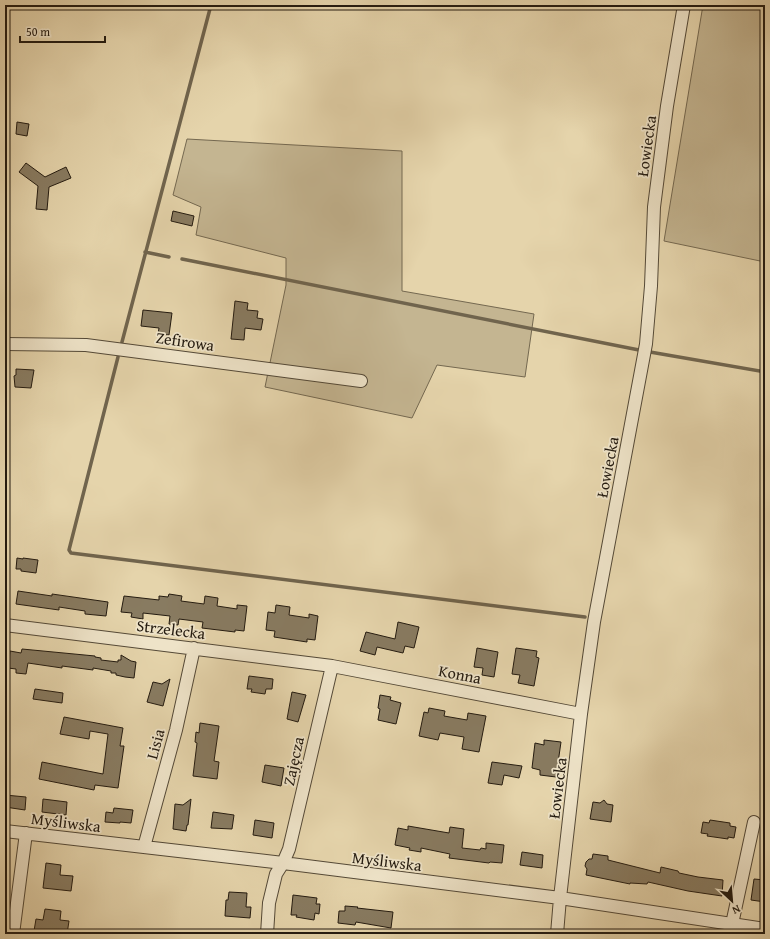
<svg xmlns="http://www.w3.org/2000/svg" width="770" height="939" font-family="'Gentium Book Plus',serif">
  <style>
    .green { fill: #c4b591; stroke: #746850 }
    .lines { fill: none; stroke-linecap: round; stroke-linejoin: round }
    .stream { stroke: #70644d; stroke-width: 3.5 }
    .building { fill: #887b61; stroke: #241b10 }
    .minor-casing { stroke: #544937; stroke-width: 14 }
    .minor { stroke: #eee3c8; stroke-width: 12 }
    .labels { text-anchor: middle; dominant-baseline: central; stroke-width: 3.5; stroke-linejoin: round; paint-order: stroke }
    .street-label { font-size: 16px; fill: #241b10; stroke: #eee3c8 }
  </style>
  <rect width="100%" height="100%" fill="#e5d4ab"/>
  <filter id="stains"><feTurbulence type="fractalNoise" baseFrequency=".005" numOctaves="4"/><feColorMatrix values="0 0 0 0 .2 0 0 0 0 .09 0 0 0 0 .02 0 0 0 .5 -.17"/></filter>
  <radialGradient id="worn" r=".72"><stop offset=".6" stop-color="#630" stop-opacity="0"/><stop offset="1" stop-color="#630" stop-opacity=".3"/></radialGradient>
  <!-- green -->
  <path class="green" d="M703,5h62v257l-101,-21z
    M187,139l215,12v140l132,23 -9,63 -88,-12 -25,53 -147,-31 21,-102v-27l-90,-23 5,-28 -28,-12z"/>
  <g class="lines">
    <!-- stream -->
    <path class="stream" d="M145,252l24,5
      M182,259l457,91
      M122,342l89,-337
      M650,352l115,20
      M118,357l-49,193 2,3 514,64"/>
  </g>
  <!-- building -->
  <path class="building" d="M17,122l12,2 -2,12 -11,-2z
    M26,163l19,14 21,-10 5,11 -22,9 -2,23 -11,-1 2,-23 -19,-14z
    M173,211l21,5 -2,10 -21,-5z
    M235,301l13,2 -1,7 11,1 -1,7 6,1 -2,11 -16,-2 -1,12 -13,-1z
    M143,310l29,3 -3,22 -11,-1 1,-6 -18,-2z
    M16,369l18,1 -3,18 -16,-1 -1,-11 2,-1z
    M17,558l6,1v-1l15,2 -2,13 -15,-2v-2h-5z
    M18,591l34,5v-2l56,8 -2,14 -21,-2v-3l-26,-4v3l-43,-6z
    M169,594l13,2 -1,5 23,3 1,-8 13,2 -1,8 20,3v-4l10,1 -3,25 -9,-1v2l-33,-4 1,-6 -24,-3 -1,6 -9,-1 1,-8 -27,-3v6l-12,-2 1,-4 -11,-1 3,-16 35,4v-4l9,1z
    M276,605l14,2 -1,8 20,3v-4l9,2 -3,24 -8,-1v3l-33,-5 1,-6 -9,-1 2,-18 7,1z
    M398,622l21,5 -5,21 -9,-2 -2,7 -26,-6 -2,8 -15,-4 6,-19 29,7z
    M477,648l21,4 -4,25 -12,-2 1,-7 -9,-1z
    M516,648l21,3 -1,6 3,1 -5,28 -16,-3 2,-8 -8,-1z
    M22,649l73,7v1l6,1v2l17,2v-2h3v-5l10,6 5,1 -2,16 -9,-1 -9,-2v-2h-5v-2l-18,-3v2l-31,-4v2l-34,-5 -2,11 -10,-1v-4l-8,-1 2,-17 11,2z
    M249,676l24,3 -1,10h-6l-1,5 -14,-2 1,-3h-5z
    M170,679l-7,27 -16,-4 6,-20 9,2z
    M35,689l28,4 -1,10 -29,-4z
    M292,692l14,3 -8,27 -11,-3z
    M380,695l11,2 -1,3 11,3 -5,21 -18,-4 2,-11 -2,-1z
    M429,708l16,3 -1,5 23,4 1,-7 18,3 -7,36 -17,-3 2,-12 -24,-4 -2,7 -19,-4 5,-24 4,1z
    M64,717l59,11 -3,18h4l-6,42 -23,-3 -1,5 -55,-11 3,-17 61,12 5,-40 -18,-3 -1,8 -29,-5z
    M200,723l19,3 -5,35 5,1 -2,17 -24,-3 4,-33 -2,-1 1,-10 3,1z
    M544,740l17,2 -5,35 -16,-2v-5l-8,-2 3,-25 9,2z
    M492,762l30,4 -3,12 -15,-3 -2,10 -14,-2z
    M265,765l19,3 -3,18 -19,-4z
    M5,795l21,2 -1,13 -20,-3z
    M43,799l24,3 -1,13 -24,-3z
    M191,799l-3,26h-1l-1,6 -13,-2 2,-25 8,1z
    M604,800l3,4 6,1 -2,17 -21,-3 3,-17 7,1z
    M114,808l19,2 -2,13 -11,-1v1l-15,-1 1,-10 7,1z
    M213,812l21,3 -2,14 -21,-1z
    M255,820l19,3 -2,15 -19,-3z
    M710,820l20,3v3l6,1 -2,11 -6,-1v2l-21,-3 1,-2 -7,-1 2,-11 6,1z
    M408,826l41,7 1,-6 14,2 -2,19 18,2 1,-2 5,1v-6l18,2 -2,18 -12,-1 -1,1 -40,-5 1,-4 -29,-6v4l-12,-2 1,-2 -15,-3 3,-17 10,2z
    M522,852l21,3 -1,13 -22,-3z
    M593,854l15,2v4l52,13 1,-6 17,4 1,2 19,4 25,3 -1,16 -34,-5 -40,-9 -1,2 -17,-1v1l-44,-9 1,-6 -2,-3 1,-4 3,-3h3z
    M46,863l15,2 -1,10 13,1 -2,15 -28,-3z
    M754,879l11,1v22l-14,-2z
    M229,892l18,1 -1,14h5l-1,11 -25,-2 1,-16h2z
    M293,895l24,3 -1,6h4l-1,10 -4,-1 -1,7 -18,-3 1,-2h-6z
    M345,906l13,1 -1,1 36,4 -2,16 -35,-6 -1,3 -17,-2 1,-12h6z
    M45,909l16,2 -1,9 9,1 -2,13 -33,-3 2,-12 7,1z"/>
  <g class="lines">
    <defs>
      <path id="minor" d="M5,344l81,1 275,36
        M5,625l327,41 249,48
        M5,831l278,32 277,35 205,31
        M144,847l32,-117 18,-82
        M732,924l22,-102
        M13,934l13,-101
        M267,934l2,-31 7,-29 7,-11 6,-14 43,-183
        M557,934l3,-36 21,-184 13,-92 52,-278 5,-58 3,-79 13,-101 17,-101"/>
    </defs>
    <!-- minor casing -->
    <use href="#minor" class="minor-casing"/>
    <!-- minor -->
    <use href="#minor" class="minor"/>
  </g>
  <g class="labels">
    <!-- street labels -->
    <g class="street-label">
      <text transform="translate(646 146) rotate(-82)">Łowiecka</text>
      <text transform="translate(185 341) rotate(8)">Zefirowa</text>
      <text transform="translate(607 467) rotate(-79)">Łowiecka</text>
      <text transform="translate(171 629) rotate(7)">Strzelecka</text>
      <text transform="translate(460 674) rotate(11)">Konna</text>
      <text transform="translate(155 744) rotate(-75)">Lisia</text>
      <text transform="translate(293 761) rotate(-78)">Zajęcza</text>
      <text transform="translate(557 788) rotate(-83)">Łowiecka</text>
      <text transform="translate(66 822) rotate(7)">Myśliwska</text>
      <text transform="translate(387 861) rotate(7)">Myśliwska</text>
    </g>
  </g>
  <!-- margin -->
  <rect width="770" height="939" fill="none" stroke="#e5d4ab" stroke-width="20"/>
  <rect x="6" y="6" width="758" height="927" fill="none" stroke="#241b10" stroke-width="2"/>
  <rect x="10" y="10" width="750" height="919" fill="none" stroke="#241b10"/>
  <!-- north arrow -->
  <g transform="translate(732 901) rotate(154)" stroke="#eee3c8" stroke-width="3" paint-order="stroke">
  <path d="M0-3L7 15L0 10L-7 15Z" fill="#241b10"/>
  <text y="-6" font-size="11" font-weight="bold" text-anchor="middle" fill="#241b10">N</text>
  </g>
  <!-- scale -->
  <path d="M20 36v6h85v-6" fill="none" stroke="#241b10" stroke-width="2"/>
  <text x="26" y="36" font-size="12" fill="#241b10" stroke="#eee3c8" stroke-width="3" paint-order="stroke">50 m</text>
  <rect width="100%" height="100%" filter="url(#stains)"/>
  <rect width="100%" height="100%" fill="url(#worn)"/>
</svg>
